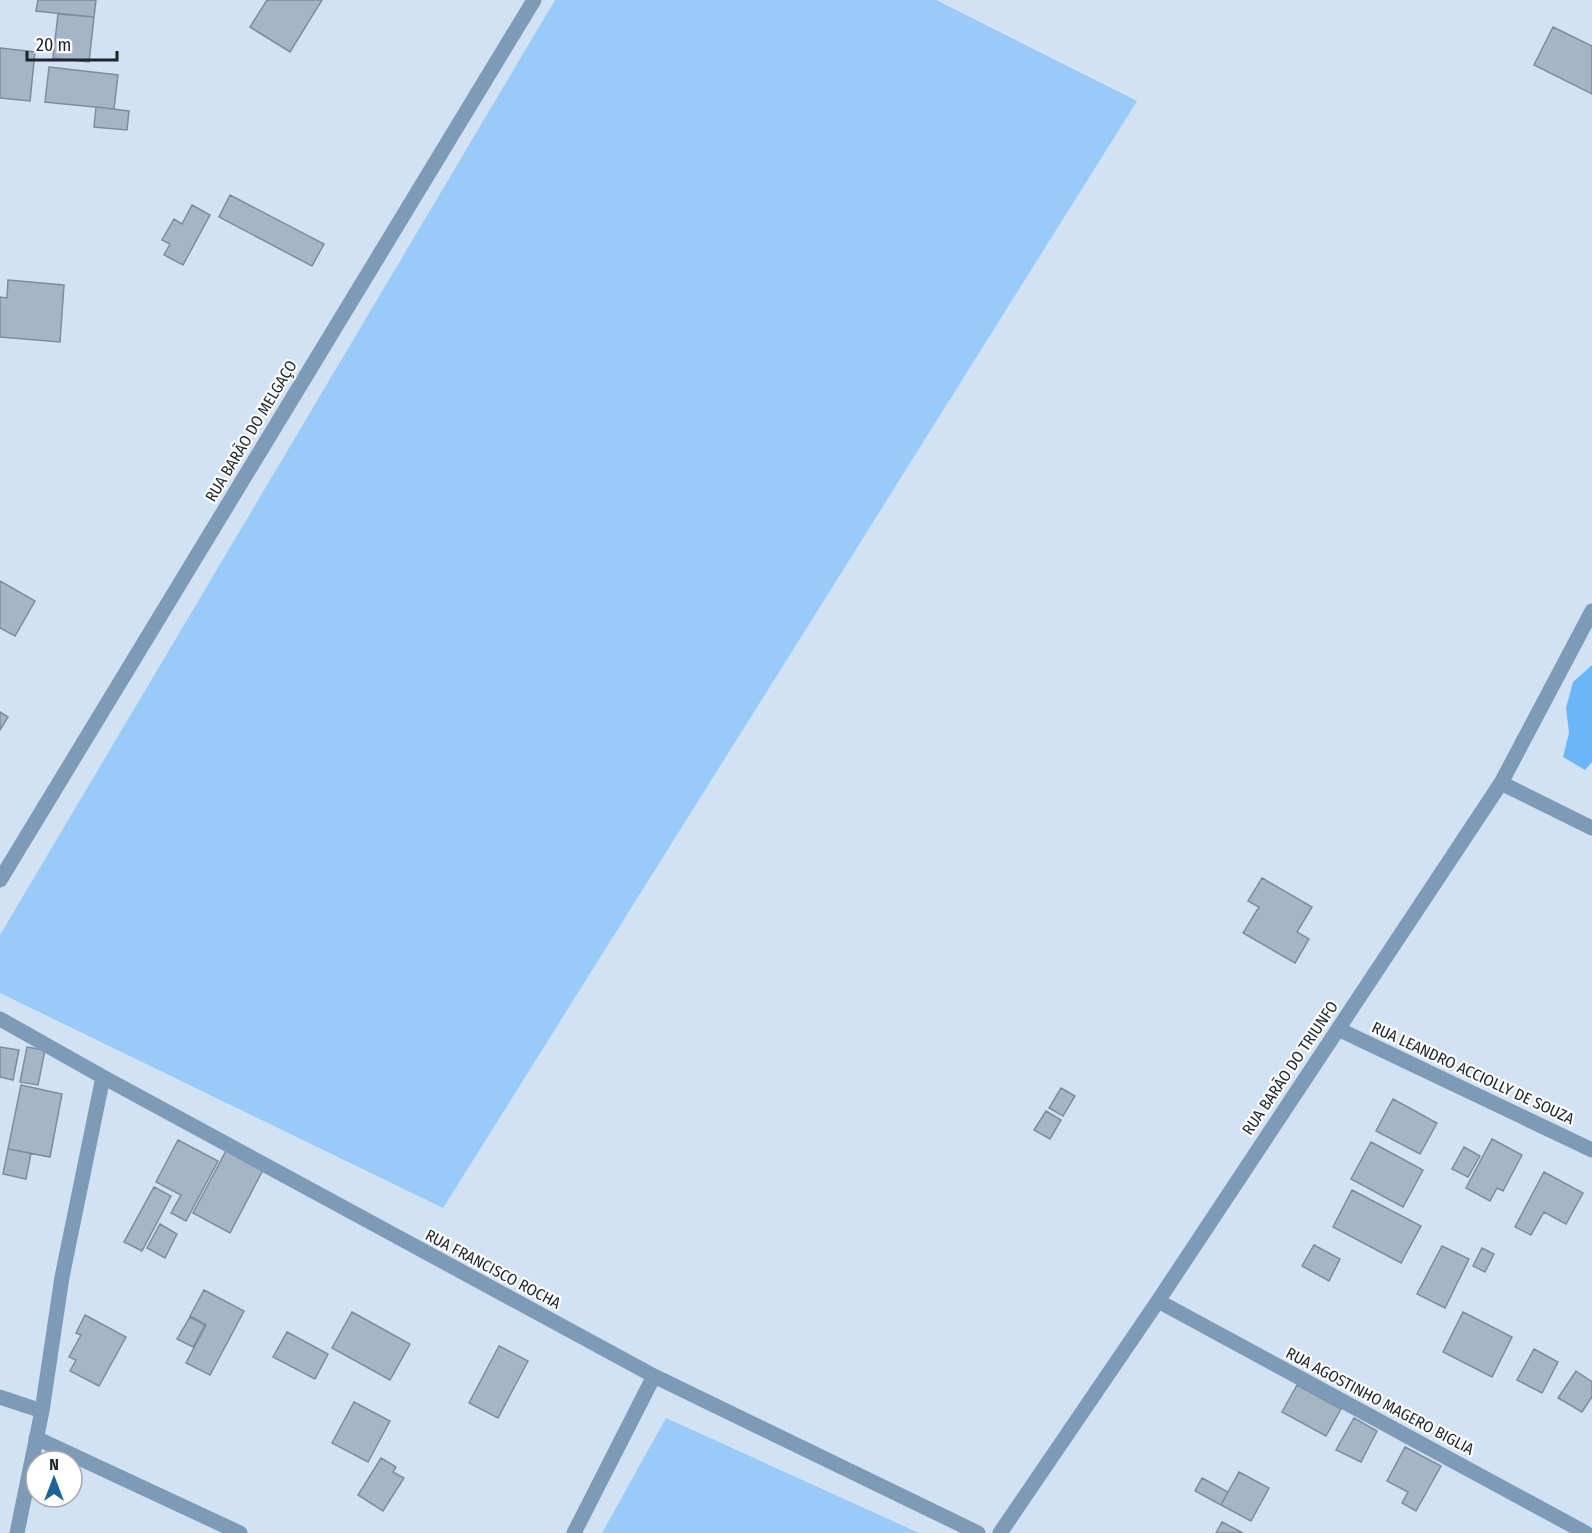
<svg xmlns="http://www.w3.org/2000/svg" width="1592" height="1533" font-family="'Fira Sans Condensed',sans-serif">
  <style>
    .green { fill: #9acaf7 }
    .forest { fill: #6bb6f7 }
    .building { fill: #a4b6c6; stroke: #7c8d9d; stroke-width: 1.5 }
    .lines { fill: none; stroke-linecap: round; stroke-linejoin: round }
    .minor { stroke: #7d9bb7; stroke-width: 15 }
    .labels { text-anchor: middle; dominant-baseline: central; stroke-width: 4.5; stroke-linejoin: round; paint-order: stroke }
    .street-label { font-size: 16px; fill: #1d242a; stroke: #fff }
  </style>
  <rect width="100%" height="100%" fill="#d0e2f3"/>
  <!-- green -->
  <path class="green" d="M555,0h381l201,101 -694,1107 -443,-215v-58z
    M666,1418l253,115h-317z"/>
  <!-- forest -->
  <path class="forest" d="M1592,665v97l-7,8 -22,-13 6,-24 -3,-25 7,-26z"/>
  <!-- building -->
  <path class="building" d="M38,0h58l-2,17 -58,-6z
    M267,0h55l-32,52 -40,-25z
    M58,14l36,3 -5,45 -36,-4z
    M1553,27l39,19v48l-58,-29z
    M0,48l35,4 -5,49 -30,-3z
    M49,67l69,8 -4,34 -69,-7z
    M96,107l33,4 -2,19 -33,-3z
    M230,195l94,49 -12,22 -93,-49z
    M192,205l18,10 -27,50 -19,-10 6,-11 -8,-4 12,-21 8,5z
    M8,280l56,5 -4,57 -60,-5v-40l7,1z
    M0,581l35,20 -20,35 -15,-8z
    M0,712l8,5 -8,13z
    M1262,878l50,29 -15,25 12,7 -14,24 -52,-30 16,-26 -11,-6z
    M0,1047l19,3 -6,30 -13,-3z
    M27,1047l18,3 -7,35 -18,-3z
    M21,1085l41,9 -12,63 -42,-8z
    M1061,1088l14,8 -12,20 -14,-8z
    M1393,1099l44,24 -17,31 -44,-23z
    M1046,1111l15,9 -11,19 -16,-9z
    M1492,1139l30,16 -19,36 -6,-3 -7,13 -24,-13z
    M178,1140l40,21 -32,60 -15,-8 10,-18 -25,-13z
    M1371,1142l52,28 -20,37 -52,-28z
    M1464,1147l16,9 -12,21 -16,-8z
    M8,1149l23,4 -5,26 -23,-5z
    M227,1149l37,19 -34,65 -37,-20z
    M1544,1172l39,21 -17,31 -22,-12 -13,23 -16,-8z
    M154,1187l17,9 -29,55 -18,-9z
    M1352,1190l69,36 -20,37 -68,-36z
    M160,1224l17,10 -12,24 -18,-10z
    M1314,1245l26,14 -11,22 -27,-15z
    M1442,1246l27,13 -24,49 -28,-14z
    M1482,1248l12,6 -9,18 -12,-6z
    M204,1290l40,21 -34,64 -24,-12 20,-38 -16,-9z
    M352,1312l58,32 -20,36 -58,-32z
    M1463,1312l49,25 -20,40 -49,-25z
    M85,1315l41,22 -27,49 -29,-15 6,-11 -7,-3 12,-22 -5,-2z
    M190,1317l15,8 -12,22 -16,-8z
    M287,1332l41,22 -13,25 -42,-22z
    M499,1346l29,15 -30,57 -29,-15z
    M1534,1349l24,13 -16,31 -25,-13z
    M1576,1371l16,11v15l-10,15 -24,-14z
    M1297,1385l44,24 -15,27 -44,-24z
    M354,1402l36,19 -22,41 -36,-19z
    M1354,1418l23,13 -16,31 -25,-12z
    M1405,1447l36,19 -25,45 -14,-8 6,-11 -21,-11z
    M381,1458l15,9 -3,5 11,6 -21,33 -25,-16z
    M1239,1472l30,16 -18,33 -30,-16z
    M1202,1478l26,14 -7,13 -26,-14z
    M1222,1522l21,11h-27z"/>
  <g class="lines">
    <!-- minor -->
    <path class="minor" d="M1501,783l91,45
      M0,880l534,-880
      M0,1019l103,58 551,299 324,157
      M1338,1029l254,121
      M1158,1301l428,232
      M0,1397l42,14
      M36,1438l204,95
      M17,1533l25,-122 20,-134 41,-200
      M574,1533l80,-157
      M1000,1533l158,-232 343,-518 91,-172"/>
  </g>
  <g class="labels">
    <!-- street labels -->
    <g class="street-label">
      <text transform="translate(251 431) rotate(-59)">RUA BARÃO DO MELGAÇO</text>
      <text transform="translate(1290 1068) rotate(-56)">RUA BARÃO DO TRIUNFO</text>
      <text transform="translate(1473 1073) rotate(25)">RUA LEANDRO ACCIOLLY DE SOUZA</text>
      <text transform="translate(493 1269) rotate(28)">RUA FRANCISCO ROCHA</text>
      <text transform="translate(1380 1401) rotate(28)">RUA AGOSTINHO MAGERO BIGLIA</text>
    </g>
  </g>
  <!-- north arrow -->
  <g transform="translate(54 1479)"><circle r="28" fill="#ffffff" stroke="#a5a7aa" stroke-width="1.5"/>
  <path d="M0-4.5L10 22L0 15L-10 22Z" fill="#206398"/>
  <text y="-9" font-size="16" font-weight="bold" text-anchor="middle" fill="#1d242a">N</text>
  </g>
  <!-- scale -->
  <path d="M27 51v9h90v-9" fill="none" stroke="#1d242a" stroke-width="3"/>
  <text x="36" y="51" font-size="18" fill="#1d242a" stroke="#ffffff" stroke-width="4.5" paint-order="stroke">20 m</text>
</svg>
